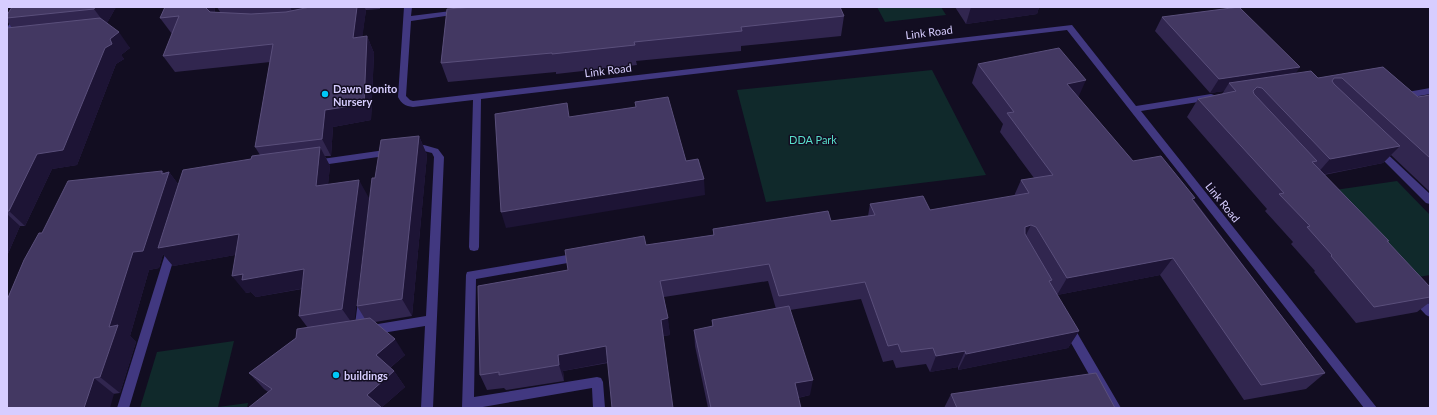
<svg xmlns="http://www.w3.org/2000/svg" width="1437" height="415" font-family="Lato,sans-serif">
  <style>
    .green { fill: #10292b }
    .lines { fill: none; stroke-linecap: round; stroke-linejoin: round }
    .lane { fill: #413880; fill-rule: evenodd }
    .street { fill: #413880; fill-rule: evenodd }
    .wall { fill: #31264f }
    .shaded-wall { fill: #1d1435 }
    .building { fill: #433862; stroke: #5a4f7b }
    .poi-dot { fill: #00c8f8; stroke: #120d21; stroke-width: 1.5 }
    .labels { text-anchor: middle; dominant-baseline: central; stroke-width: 3; stroke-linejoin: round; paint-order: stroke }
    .street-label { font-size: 11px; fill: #d7cdff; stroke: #120d21 }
    .poi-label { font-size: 11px; font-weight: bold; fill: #d7cdff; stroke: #120d21; text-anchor: start }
    .park-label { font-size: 11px; fill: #58dfca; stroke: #120d21 }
  </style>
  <rect width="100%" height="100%" fill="#120d21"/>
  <!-- green -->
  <path class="green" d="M877,7h64l5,8 -61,7z
    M932,70l54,105 -220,27 -29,-112z
    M1397,181l33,34v60l-23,4 -79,-88z
    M234,341l-16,66 30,-4 -1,5h-107l17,-56z"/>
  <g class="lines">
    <!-- lane -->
    <path class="lane" d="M1430,88v6l-28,5 -4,-3 4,-3z
      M424,145l14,4 6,8 -11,251h-12l4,-82 -55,9 -5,-3 -1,3 -4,2 -4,-2 -2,-3 4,-31 1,-3 4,-2 4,2 1,3 -2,25 60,-10 8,-159 -2,-4 -8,-2 -12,2 -5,-3 2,-2z
      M1378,147l3,1 49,46v10l-4,-1 -53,-53 2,-2z
      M392,149l5,3 -5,3 -77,11 -5,-3 5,-3z
      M172,244l4,1 1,3 -48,160h-12l50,-160 1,-3z
      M579,253l4,1 1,3 -1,3 -4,1 -103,18 -2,118 123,-20 4,1 2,4 2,26h-12l-1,-20 -115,20h-15l4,-133 1,-3z
      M1415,291l4,2 11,12v12l-4,-2 -15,-16 -1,-3 1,-3z
      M1068,322l4,2 49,84h-13l-46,-81 2,-3z"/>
    <!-- street -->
    <path class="street" d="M20,7h8l-18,29 -3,1v-9z
      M404,7h8l-1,9 48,-6 4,2 -4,2 -48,7 -5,75 4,4 3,1 659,-76 64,81 75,-12 3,1 1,2 -1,2 -3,1 -70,11 236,297h-13l-297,-378 -586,69 -2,148 -1,3 -4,1 -4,-1 -1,-3 4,-147 -60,7c-8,-1 -11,-3 -15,-10z"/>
  </g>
  <!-- wall -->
  <path class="wall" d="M12,7h104l-9,16 23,25 -9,7 3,4 -8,5 -39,101 -25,4 -27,57h-5l-13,30v-228h5l-5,-7v-6z
    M165,7h50v5h5l-3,-5h163v2l-14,1 -4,27 5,-1 7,17 -3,67 -38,7 -2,29h-6l5,10 -2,18 41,14 -15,122 11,-1 -8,-13 18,-128 44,-42 8,19 -15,161 -37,6 30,33 -15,13 4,3 11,16 -24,21 -113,-16 -4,-3 -15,-16 47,-35 12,-10 -9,-12 3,-27 -46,8 -5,-5 -5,1 -11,-38 -62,11 -10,-12 -4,14 -10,2 -19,66 6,6 -16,51 -113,15 35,-175 120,-62 2,2 5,-1 9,12 73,-25 9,-4 -5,-8 15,-85 -95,10 -12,-16 9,-22 -12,-16z
    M955,7h84l-2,7 -71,10z
    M447,9l397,7 -3,20 -100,10v5l-105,10 1,4 -81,9v-2l-108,10 -7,-19z
    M1162,17l138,50 -5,6 23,5 65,-11 35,30 12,-2v97l-39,-37 -8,8 -59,12 106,112v15l-13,10 -61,11 -42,-51 1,-1 -24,-27 2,-2 -28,-31 2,-2 -80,-92 11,-18 24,-5 2,-3 -14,2 -55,-62z
    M978,64l100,33 55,64 61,39 131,173 -19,16 -62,11 -84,-125 -103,20 22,36 -11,17 -110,22v-3l-28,5 -4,-8 -30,4 -3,-8 -10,2 -22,-63 -71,11 20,85 -12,3 3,10h-93l-13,-62 -1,-16 18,-3v-7l64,-11 -8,-28 -104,16 6,38 -7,1 -55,27 -45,8 1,10 -58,9 -2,-2 -17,2 -7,-15 88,-105 78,-25 67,-10v-6l118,-8 37,-5 2,-12 60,6 84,-14 7,-16 13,-2 -34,-46 3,-8 -31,-41z
    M951,394l164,14h-171z"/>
  <!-- shaded-wall -->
  <path class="shaded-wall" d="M95,7h21l-10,18 -12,-16z
    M204,7h11l-1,16z
    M290,7h39l-32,14z
    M357,7h7l2,3 -6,45 -7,-17z
    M971,7h68l-2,7 -71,10z
    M119,32l11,16 -9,7 3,4 -8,5 -39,101 -25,4 -27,57 -16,-15 28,-57 73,-115z
    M367,36l7,17 -3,67 -38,7 -2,29 -9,-17 3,-29z
    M1300,67l-10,14 -61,2 -5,8 -14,2 9,-14z
    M1086,80l-8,18 -11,-14z
    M419,136l8,19 -15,161 -10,-17z
    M1400,146l-17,17 -68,13 15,-17z
    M320,147l10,19 -4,38 -10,-18z
    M162,171l5,6 2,-5 14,19 56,43 13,18 -79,14 -10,-12 -4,14 -10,2 -19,66 6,6 -16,51 -20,-16 9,-50 24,-75z
    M704,179l1,16 -199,33 -5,-16z
    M359,180l10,18 -15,128 -12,-17z
    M7,214l13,12 -13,30z
    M1031,225l-9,18 3,-16z
    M1173,258l-13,17 -103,20 10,-17z
    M304,269l12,17 -60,11 -5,-5 -5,1 -14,-17 11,-2z
    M668,318l2,17 -8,1 -1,-16z
    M1079,331l-11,17 -110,22 8,-16z
    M395,339l10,16 -19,16 -10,-16z
    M606,346l3,16 -46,9 1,10 -5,-16 -1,-10z
    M965,351l-7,16 -28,5 6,-16z
    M394,371l11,16 -24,21 -14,-13z
    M94,378l20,16 -4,14h-26z
    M813,380l-3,15 -18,4 3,-16z"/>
  <!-- building -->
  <path class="building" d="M12,7h83l-1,2 -87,9v-3z
    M165,7h40l5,5 41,2 35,-2 24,-5h47l-4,31 14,-2 -3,68 -39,6 -3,29 -67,8 18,-103 -110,12 16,-40 -19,2z
    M474,7h366l4,9 -103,11 1,4 -108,11 1,3 -83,9v-1l-111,10 6,-54z
    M1239,7l61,60 -81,12 -57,-62z
    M100,18l19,14 -9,7 2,5 -7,4 -42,102 -26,4 -28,57h-2v-183z
    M1059,48l27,32 -19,4 66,77 28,-5 34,42 -3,1 133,174 -64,12 -88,-127 -106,20 -31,-51 -5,-2 -6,2v7l27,46 -3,1 30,50 -113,23 -1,-3 -29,5 -3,-8 -32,4 -3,-8 -10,2 -23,-64 -86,14 -10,-32 -109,17 8,37 -7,2 12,88h-61l-6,-62 -48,9 1,10 -60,10v-3l-19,3 -2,-89 90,-16 -3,-20 79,-14 2,9 68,-10 -1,-6 115,-18 3,10 44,-6 -5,-11 53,-8 7,14 99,-17 -8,-13 32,-5 -46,-62 7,-1 -36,-48z
    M1383,67l35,30 12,-2v63l-88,-80h-8l-2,3 2,3 66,62 -70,13 -68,-71 -5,-1 -4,4 1,3 63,67 -5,1 77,79h-2l43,46v10l-56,10 -43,-51 1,-1 -25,-28 3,-1 -31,-32 5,-1 -86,-94 38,-8 -7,-8 82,-12 7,7z
    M668,97l18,64 12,-2 6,20 -203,33 -6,-98 72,-11 2,14 67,-10 -1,-5z
    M419,136l-17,163 -45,7 15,-128h3l6,-38z
    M320,147l-4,39 43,-6 -17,129 -43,7 5,-47 -62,11 1,-6 -11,2 7,-42 -81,14 25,-78 68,-11 1,-3z
    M162,171v3l7,-2 -26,79 -10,1 -24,75 9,-2 -18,52 -6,1 -10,30h-77v-108l17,-40 15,-27h3l26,-52z
    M789,306l24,74 -18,3 6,25h-90l-17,-78 19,-4 -1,-6z
    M370,318l25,21 -19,16 18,16 -27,24 15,13h-134l24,-19 -23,-16 47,-35 1,-9z
    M1096,373l19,35h-158l-6,-14z"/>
  <!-- markers -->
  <g class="poi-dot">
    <circle cx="325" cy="94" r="4"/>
    <circle cx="336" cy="375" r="4"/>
  </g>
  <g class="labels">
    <!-- street labels -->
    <g class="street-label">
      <text transform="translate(929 32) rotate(-7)">Link Road</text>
      <text transform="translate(608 70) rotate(-7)">Link Road</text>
      <text transform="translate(1223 202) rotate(51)">Link Road</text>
    </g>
    <!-- poi labels -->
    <g class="poi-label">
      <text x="333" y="88">Dawn Bonito<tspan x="333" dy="13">Nursery</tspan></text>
      <text x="344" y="375">buildings</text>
    </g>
    <!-- park labels -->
    <g class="park-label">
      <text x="813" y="139">DDA Park</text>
    </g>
  </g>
  <!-- border -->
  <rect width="1437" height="415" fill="none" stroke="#d7cdff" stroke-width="16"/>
</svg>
